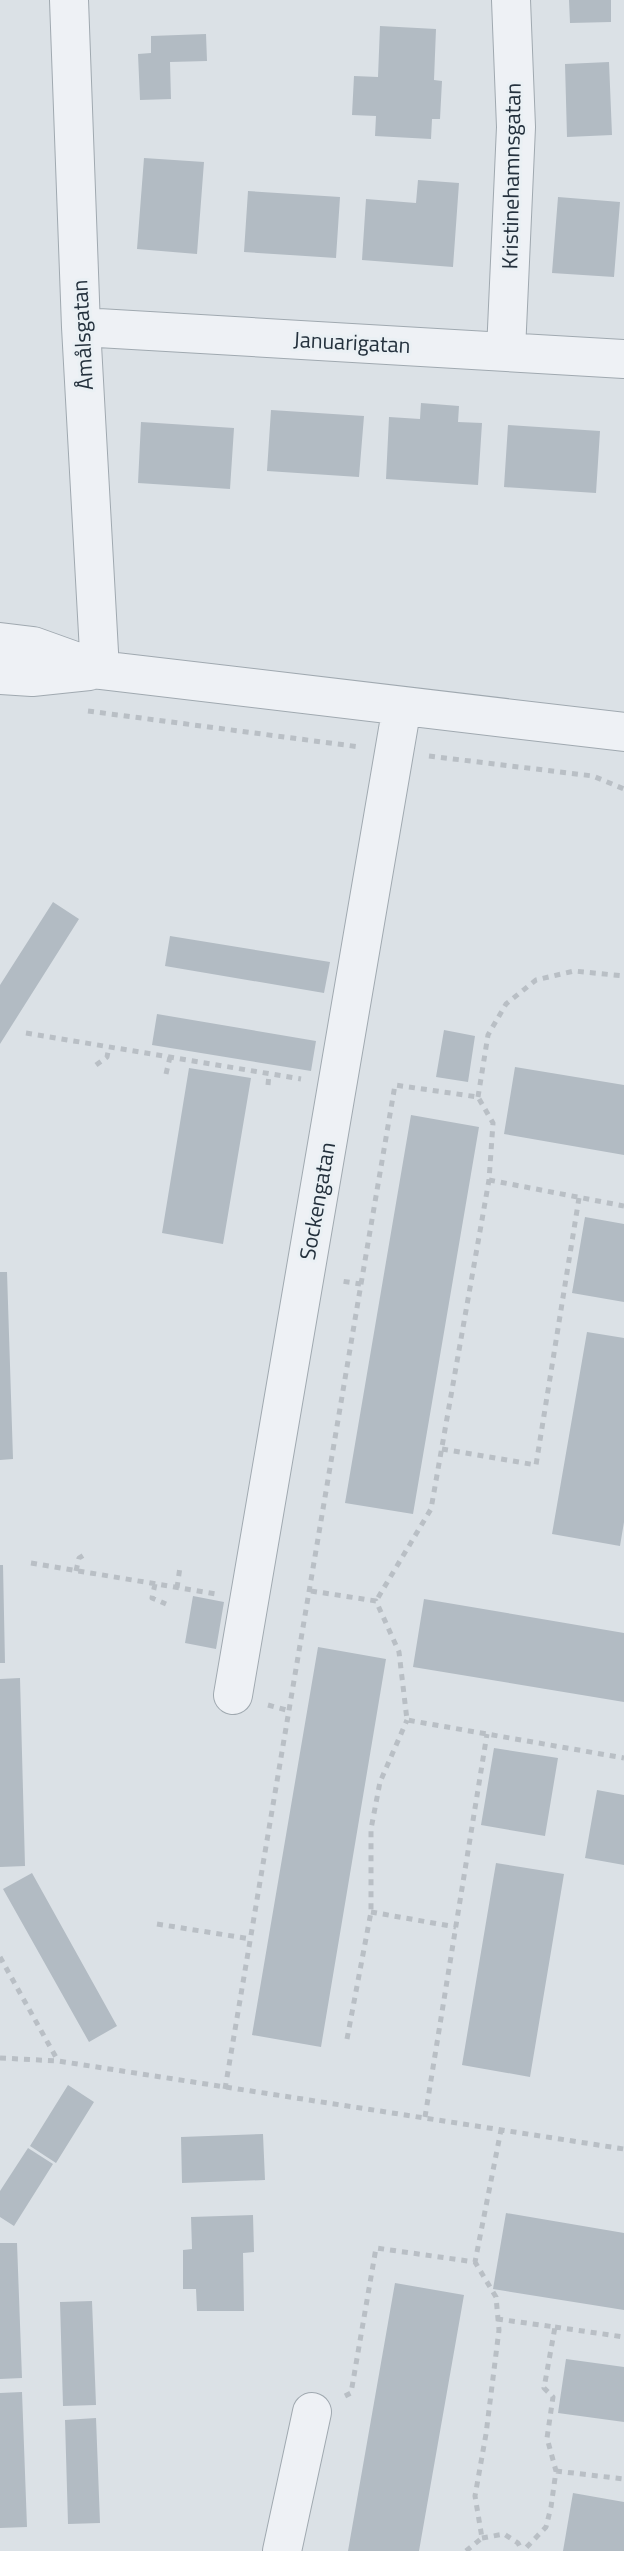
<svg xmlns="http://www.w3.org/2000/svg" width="624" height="2551" font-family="'Titillium Web',sans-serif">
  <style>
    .building { fill: #b2bbc3 }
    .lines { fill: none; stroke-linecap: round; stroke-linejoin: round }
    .minor-casing { stroke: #a0a9b0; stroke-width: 40 }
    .path { stroke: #b9bfc5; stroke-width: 5; stroke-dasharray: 6 6; stroke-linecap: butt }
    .minor { stroke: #eef1f5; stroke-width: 38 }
    .labels { text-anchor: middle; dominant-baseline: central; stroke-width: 6; stroke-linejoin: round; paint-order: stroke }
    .street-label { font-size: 22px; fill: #24313d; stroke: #eaf0f4 }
  </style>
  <rect width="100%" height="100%" fill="#dbe1e6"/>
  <!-- building -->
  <path class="building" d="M569,0h42v22l-41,1z
    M380,26l56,3 -2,51 8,1 -2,38h-8l-1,20 -56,-3 1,-20 -24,-1 2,-39 24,1z
    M206,34l1,27 -37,1 1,37 -31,1 -2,-46 13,-1v-17z
    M609,62l3,73 -45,2 -2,-73z
    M144,158l60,4 -7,92 -60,-5z
    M418,180l41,3 -6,84 -91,-7 4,-61 50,4z
    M248,191l92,6 -4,61 -92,-6z
    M558,197l62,5 -6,75 -62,-4z
    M421,403l38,3 -1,16 24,1 -4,62 -92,-6 3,-62 31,2z
    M271,410l93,6 -5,61 -92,-6z
    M141,422l93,6 -4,61 -92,-6z
    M508,425l92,6 -4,62 -92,-6z
    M53,902l26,17 -79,125v-59z
    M170,936l160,26 -6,31 -159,-27z
    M157,1014l159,27 -5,30 -159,-26z
    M444,1030l31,6 -7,46 -32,-5z
    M515,1067l109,18v70l-120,-21z
    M189,1068l62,10 -28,166 -61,-11z
    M411,1115l68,12 -66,387 -68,-11z
    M585,1217l39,7v78l-52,-9z
    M0,1272h7l6,187 -13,1z
    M587,1332l37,6v184l-4,24 -68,-12z
    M0,1565h3l2,98h-5z
    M193,1596l31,6 -8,47 -31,-6z
    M424,1599l200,34v69l-211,-35z
    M318,1647l68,12 -65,388 -69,-12z
    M20,1678l5,188 -25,1v-188z
    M494,1748l64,10 -13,78 -64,-11z
    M597,1790l27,5v70l-39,-7z
    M496,1863l68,11 -34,203 -68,-12z
    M32,1873l85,153 -28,16 -86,-153z
    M68,2085l26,17 -38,61 -26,-17z
    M263,2134l2,46 -83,3 -1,-46z
    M28,2148l25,16 -39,62 -14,-9v-26z
    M506,2213l118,20v77l-131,-21z
    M253,2215l1,37 -11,1 1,58h-47l-1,-22h-13v-39l9,-1 -1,-32z
    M0,2243h17l5,135 -22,1z
    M395,2283l69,12 -45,256h-71z
    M92,2301l4,104 -33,1 -3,-104z
    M566,2359l58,8v55l-66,-9z
    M22,2392l5,135 -27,1v-135z
    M96,2418l4,105 -32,1 -3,-104z
    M573,2493l51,9v49h-61z"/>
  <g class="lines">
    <defs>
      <path id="minor" d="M69,0l12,327 19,343
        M81,327l543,32
        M506,351l10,-224 -5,-127
        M0,642l33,4 67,24 524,62
        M0,675l32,2 57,-6
        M233,1695l169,-989
        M282,2551l30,-139"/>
    </defs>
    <!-- minor casing -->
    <use href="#minor" class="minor-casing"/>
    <!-- path -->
    <path class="path" d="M88,711l272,36
      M429,756l164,20 31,13
      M26,1033l275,46
      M96,1065l11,-8 2,-10
      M166,1074l4,-17
      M268,1085l1,-11
      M478,1097l10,-62 18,-31 30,-24 38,-9 50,5
      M489,1180l135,26
      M361,1284l34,-199 83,12 15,26 -4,57 -58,329 -55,92
      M442,1449l94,16 43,-267
      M31,1563l185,31
      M76,1571l3,-13 8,-5
      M155,1584l-3,14 14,6
      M177,1588l3,-21
      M311,1591l65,10 23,51 8,68 217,38
      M268,1705l22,6
      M371,1912l85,15
      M157,1924l94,15
      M0,1957l58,104
      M347,2039l24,-127v-83l9,-47 27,-62
      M0,2058l58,3 566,88
      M225,2089l136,-805 -20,-3
      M425,2117l62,-383
      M497,2319l58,8 -11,61 9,9 -6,41 9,33 -5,36 -5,20 -23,24
      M555,2327l69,10
      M345,2396l6,-3 25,-145 99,14 26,-132
      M556,2471l68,8
      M482,2538l22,-4 14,9 4,8
      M466,2551l16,-13 -7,-42 11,-62 13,-104 -3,-33 -21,-35"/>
    <!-- minor -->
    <use href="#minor" class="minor"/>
  </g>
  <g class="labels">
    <!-- street labels -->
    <g class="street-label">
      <text transform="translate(511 176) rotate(-89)">Kristinehamnsgatan</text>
      <text transform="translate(82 335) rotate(-93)">Åmålsgatan</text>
      <text transform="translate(352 342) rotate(3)">Januarigatan</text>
      <text transform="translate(317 1201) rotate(-80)">Sockengatan</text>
    </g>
  </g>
</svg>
